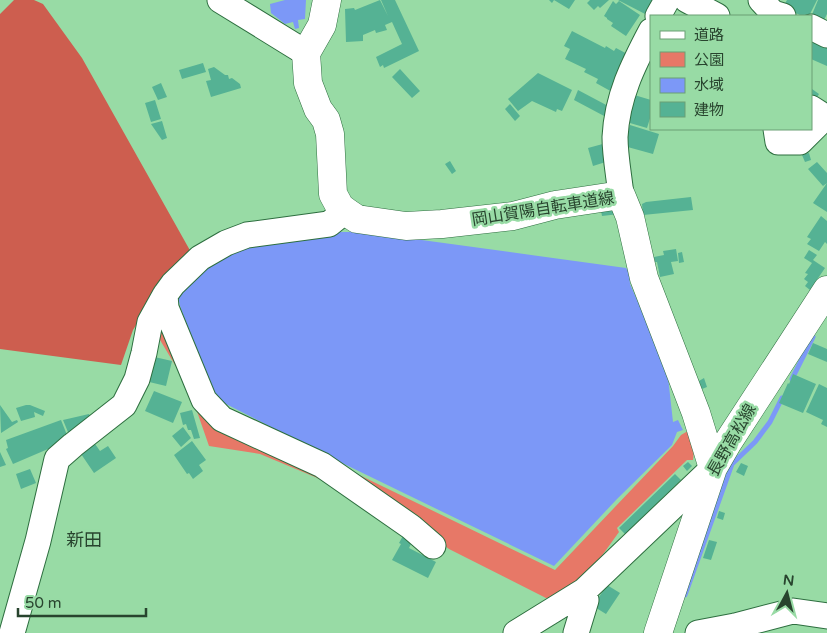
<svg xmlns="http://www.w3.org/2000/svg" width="827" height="633" font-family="'Varela Round','Noto Sans JP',sans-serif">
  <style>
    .green { fill: #e77867 }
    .forest { fill: #cd5e4f }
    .water { fill: #7c98f7 }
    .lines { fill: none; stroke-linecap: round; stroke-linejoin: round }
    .stream { stroke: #7c98f7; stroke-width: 5 }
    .building { fill: #55b294 }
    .minor-casing { stroke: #2d6e3f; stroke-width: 27 }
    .major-casing { stroke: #2d6e3f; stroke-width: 29 }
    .minor { stroke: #fff; stroke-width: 25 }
    .major { stroke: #fff; stroke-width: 28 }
    .labels { text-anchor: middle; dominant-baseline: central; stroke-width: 5; stroke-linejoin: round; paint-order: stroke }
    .street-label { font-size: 16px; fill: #28442e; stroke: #98dba5 }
    .neighbourhood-label { font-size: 18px; fill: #28442e; stroke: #98dba5 }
  </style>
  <rect width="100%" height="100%" fill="#98dba5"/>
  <!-- green -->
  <path class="green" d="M156,319l50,92 165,93 -56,-27 -55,-23 -51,-8 -16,-46 -15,-30 -24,-40z
    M221,404l130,67 204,99 118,-124 8,-11 12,-7 2,14 -2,18h-6l-70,68 2,4 -36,50 -24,16h-13l-97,-49 -32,-24 -188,-107z"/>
  <!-- forest -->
  <path class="forest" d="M14,0h20l9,4 39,54 110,196 -33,34 -26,42 -12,35 -121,-16v-335z"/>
  <!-- water -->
  <path class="water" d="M285,0h21l-1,19 -7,1 1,8 -4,1 -2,-7 -8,2 -14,-11 -1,-9z
    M334,232h17l56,6 219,30 3,4 1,12 37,84 6,54 5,-2 5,10 -6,2 -5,13 -55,54 -63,67 -214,-104 -116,-59 -8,-6 -21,-50 -15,-41 -2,-10 25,-30 47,-21z"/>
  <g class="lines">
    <!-- stream -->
    <path class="stream" d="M792,379l21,-42
      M732,464l23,-22 15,-20 12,-24
      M685,595l47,-131 -1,-1"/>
  </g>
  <!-- building -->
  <path class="building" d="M380,0l8,16 -7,-16h14l24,51 -35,17 -1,-3 -3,2 -4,-10 26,-13 -10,-22 -7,3 2,5 -11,3 -1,-3 -12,5v6l-17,1 -1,-33 9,-1 1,2z
    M549,0h26l-6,9 -15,-9 -2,3z
    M590,0h19l-9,8 -2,-2 -4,4 -7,-7z
    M618,0h36l-7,15z
    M787,0h30l-8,16h-7l-19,-9z
    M818,0h9v14l-3,6 -13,-3z
    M613,1l3,3 3,-3 21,14 -14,21 -15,-10 2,-3 -6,-4v-1l-3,-2z
    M572,31l33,17 1,-2 8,5 2,-3 17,9 -19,36 -18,-10 2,-4 -14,-7 2,-3 -21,-10 5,-10 -6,-3z
    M811,34l16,7v25l-16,-7z
    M203,63l3,9 -24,7 -3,-9z
    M214,67l11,8h3l1,4 3,-1 8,6 1,4 -30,9 -5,-16 5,-1 -3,-11z
    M400,69l20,22 -8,7 -20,-21z
    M538,73l34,17 -10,21 -5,-2 -1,3 -24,-11 -14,10 -10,-12z
    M161,83l6,14 -9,3 -6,-13z
    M812,89l7,5 -3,5 -5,-4z
    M578,90l32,17 -4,10 -32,-17z
    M631,94l20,6v15l-4,13 -24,-7z
    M155,100l6,19 -10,3 -6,-19z
    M510,104l10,12 -5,5 -10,-12z
    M162,121l5,17 -5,2 -11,-16z
    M630,125l29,9 -6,20 -29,-8z
    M610,142l2,18 -19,6 -5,-18z
    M809,153l2,7 -6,2 -3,-7z
    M450,161l6,10 -4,3 -7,-10z
    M817,162l10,11v39l-14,-9 14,-20 -4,3 -15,-17z
    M691,197l2,13 -50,5 -1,-11 4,-2z
    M610,203l9,11 -17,2 -2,-11z
    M821,216l6,5v23l-2,-2 -6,9 -12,-7 4,-5 -4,-2z
    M676,249l2,12 -7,1 3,12 -14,3 -3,-15h-2l-1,-5 10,-2 -1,-4z
    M809,250l8,5 -4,5 12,8 -15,22 -5,-4 3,-4 -4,-3 4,-5 -3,-1 7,-10 -8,-5z
    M682,252l2,10 -5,1 -1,-10z
    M813,343l14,6v13l-19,-8z
    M150,356l22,5 -6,25 -21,-5z
    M793,374l23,10 -13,29 -24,-10 9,-20 1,1z
    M704,378l3,9 -5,2 -3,-8z
    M819,384l8,4v39l-6,-3 2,-4 -17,-8z
    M154,391l28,11 -9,21 -28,-12z
    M0,405l12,17 5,-2 1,2 -17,11z
    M26,405h4l15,6 -2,5 -9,-4 1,5 -14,4 -5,-13z
    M192,410l8,28 -6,1 -3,-9h-3l-2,-6 -3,1 -3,-12z
    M89,414l3,8 -22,15 -7,-17z
    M61,420l8,20 -56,24 -7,-15 2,-1 -2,-8z
    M183,427l8,11 -10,9 -9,-11z
    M93,441l7,10 8,-5 8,12 -22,15 -15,-22z
    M192,441l14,19 -7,5 4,6 -10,8 -4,-6 -2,1 -13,-19z
    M0,452l6,13 -6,2z
    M688,462l4,4 -5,5 -4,-5z
    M741,463l7,3 -4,10 -8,-4z
    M30,469l6,14 -15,6 -5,-15z
    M675,474l6,6 -56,54 -6,-6z
    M719,511l6,2 -2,7 -6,-2z
    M404,534l9,6 -4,8 27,14 -8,16 -36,-18 9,-16 -2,-1z
    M709,540l8,2 -6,18 -8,-2z
    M607,585l13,8 -14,21 -13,-8z"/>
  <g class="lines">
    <defs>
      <path id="minor" d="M220,0l86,53
        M687,0l30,16
        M761,0l12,13 10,3
        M658,16l9,-16
        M811,27l16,8
        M776,129l2,13h22l25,-25 -14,-9
        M621,195c-2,-19 -6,-39 -6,-58 2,-40 18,-72 36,-106
        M165,295l1,13 38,92 18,19 100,46 89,62 22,19
        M12,633l26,-92 19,-82 16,-14 51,-40 13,-26 7,-26 6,-31 15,-27 8,-11 27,-26 26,-15 21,-8 82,-11 16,-13
        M516,633l68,-42 129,-123
        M576,633l10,-33 -2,-9
        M698,633l37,-7 58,-15 34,5"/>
      <path id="major" d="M327,0l-5,25 -16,28 2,30 10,26 8,11 4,14 3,60 7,13 8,6 9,6 49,7 36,-2 71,-8 42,-11 66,-10 9,22 14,61 52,135 17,55
        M658,633l55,-165 15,-26 99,-152"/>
    </defs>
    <!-- minor casing -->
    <use href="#minor" class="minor-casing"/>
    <!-- major casing -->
    <use href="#major" class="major-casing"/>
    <!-- minor -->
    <use href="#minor" class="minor"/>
    <!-- major -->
    <use href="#major" class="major"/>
  </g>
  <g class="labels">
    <!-- street labels -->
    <g class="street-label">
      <text transform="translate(543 209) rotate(-9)">岡山賀陽自転車道線</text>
      <text transform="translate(732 440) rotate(-60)">長野高松線</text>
    </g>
    <!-- neighbourhood labels -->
    <g class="neighbourhood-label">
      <text x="84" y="540">新田</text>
    </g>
  </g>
  <!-- legend -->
  <rect x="650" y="15" width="162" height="115" fill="#98dba5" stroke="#6b9f75"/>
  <rect x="660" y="31" width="25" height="8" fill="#ffffff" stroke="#6b9f75"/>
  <text x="694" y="40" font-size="15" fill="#28442e">道路</text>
  <rect x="660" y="52" width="25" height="15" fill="#e77867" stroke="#6b9f75"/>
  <text x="694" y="65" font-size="15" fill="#28442e">公園</text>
  <rect x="660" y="78" width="25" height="15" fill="#7c98f7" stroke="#6b9f75"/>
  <text x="694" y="90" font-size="15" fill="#28442e">水域</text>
  <rect x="660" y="102" width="25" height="15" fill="#55b294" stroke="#6b9f75"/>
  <text x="694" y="115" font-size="15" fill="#28442e">建物</text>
  <!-- north arrow -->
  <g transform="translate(787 593) rotate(7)" stroke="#98dba5" stroke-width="4" paint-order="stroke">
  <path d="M0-4L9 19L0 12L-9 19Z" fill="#28442e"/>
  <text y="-8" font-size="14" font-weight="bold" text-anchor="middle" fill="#28442e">N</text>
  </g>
  <!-- scale -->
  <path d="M18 608v8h128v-8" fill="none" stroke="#28442e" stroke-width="2.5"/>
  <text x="25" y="608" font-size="15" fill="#28442e" stroke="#98dba5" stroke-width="4" paint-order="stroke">50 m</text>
</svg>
